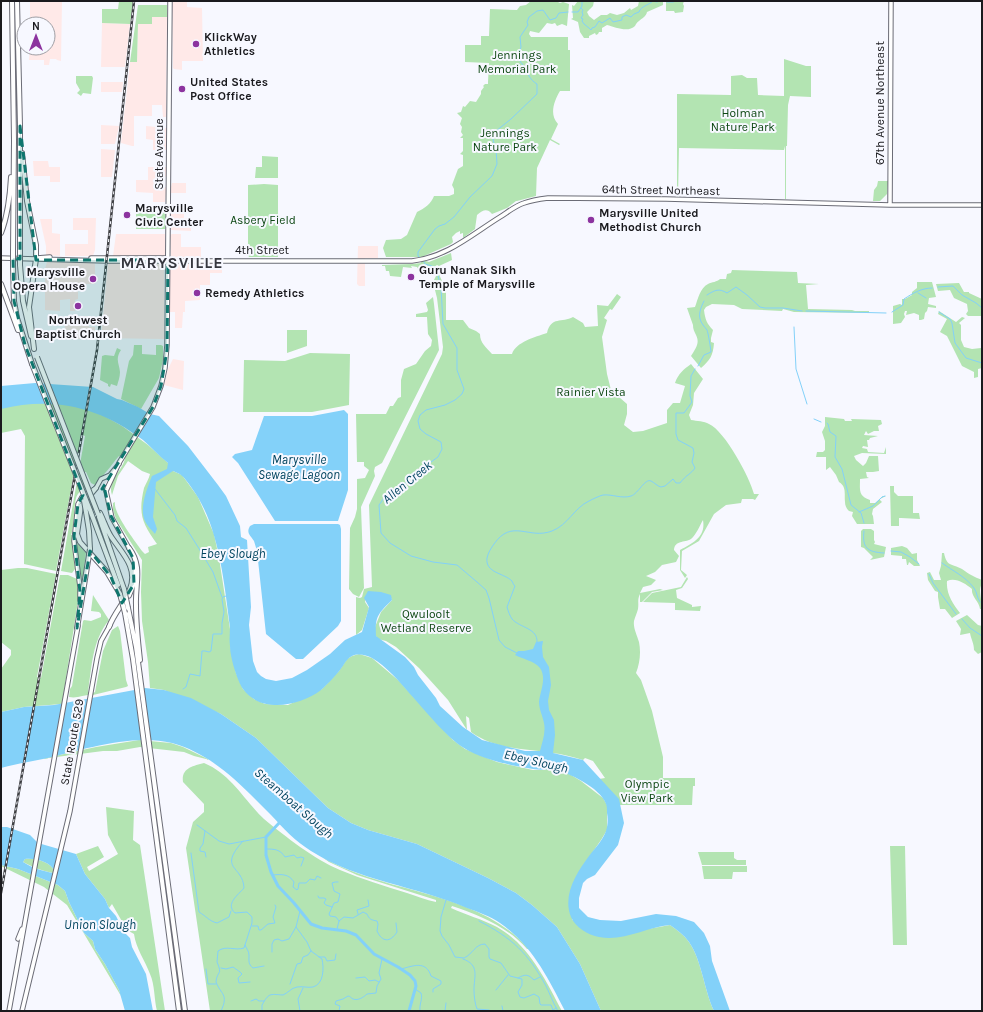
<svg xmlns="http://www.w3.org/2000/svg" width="983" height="1012" font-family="Karla,sans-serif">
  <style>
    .commercial { fill: #ffe9e8 }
    .green { fill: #b3e4b2 }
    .water { fill: #83d1f9; fill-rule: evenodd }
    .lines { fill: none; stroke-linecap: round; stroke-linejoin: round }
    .stream { stroke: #83d1f9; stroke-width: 1 }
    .river { stroke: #83d1f9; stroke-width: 3 }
    .major-casing { stroke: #6b6c76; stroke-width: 5.5 }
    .highway-casing { stroke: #6b6c76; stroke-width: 6 }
    .major { stroke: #fff; stroke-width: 3.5 }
    .highway { stroke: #fff; stroke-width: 4 }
    .rail-casing { stroke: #3e3f43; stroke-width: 2.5 }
    .rail { stroke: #f7f8ff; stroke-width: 1; stroke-dasharray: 3; stroke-linecap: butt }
    .highway-bridge-casing { stroke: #6b6c76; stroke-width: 6; stroke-linecap: butt }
    .highway-bridge { stroke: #fff; stroke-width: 4 }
    .marked { fill: #0f766e; fill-opacity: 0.2; stroke: #0f766e; stroke-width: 3; stroke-dasharray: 8 5; stroke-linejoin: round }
    .poi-dot { fill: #8c339f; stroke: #f7f8ff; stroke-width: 1.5 }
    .labels { text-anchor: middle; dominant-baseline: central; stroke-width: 4; stroke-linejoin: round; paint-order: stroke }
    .poi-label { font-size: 12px; font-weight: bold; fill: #1a1a1e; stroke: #f7f8ff; text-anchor: start }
    .park-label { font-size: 12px; fill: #0e4814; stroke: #f7f8ff }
    .street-label { font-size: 12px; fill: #1a1a1e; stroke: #f7f8ff }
    .water-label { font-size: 13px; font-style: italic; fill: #00445f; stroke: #f7f8ff }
    .district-label { font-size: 16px; font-weight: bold; letter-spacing: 1px; fill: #36373f; stroke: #f7f8ff }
  </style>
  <rect width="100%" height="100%" fill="#f7f8ff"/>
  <!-- commercial -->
  <path class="commercial" d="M30,1h32l-1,60 -4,-1 -1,-1h-6l-1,6h-5v-5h-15l1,-12h18v-24h-18z
    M172,1h15v6l15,1 1,53h-21v9l-8,-1 -1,-1z
    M152,17h15l-1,100h-3l-1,-12h-10v11h-18v30h-2l-11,-3 9,-81h7l1,-39 13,1z
    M102,23l28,1 -5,43h-24z
    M101,82h22l-1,10h-21z
    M101,125l18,1 -4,18h-14z
    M146,126l21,2 -1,22h-13v-10l-7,-1z
    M101,149l14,1 -3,27h-11z
    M33,161h15l1,6h11v15h-10v-6h-16z
    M148,167h18v9l-2,2h-9v9h16l1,-4h14v10h-20l-1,9h-12v-9l-17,-1v-12h12z
    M173,206h11v12h7v13l-20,-1v-22z
    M73,218h23l-1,32 -2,6h-28v-12h23v-14h-15z
    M40,219h12v14l8,1v22l-14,-1v-9z
    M116,234h49l1,22h-53z
    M172,234h9v13h20v10h-30l-1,-22z
    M358,246h20v12h-13v28h-6l-2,-2z
    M47,262h45l3,2v20h-17v15l-3,1v11h-5v-12l-10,1v11l-15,-1v-41z
    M170,262h52v11h-12v12h-10v15l-15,1v11h-2l-1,16h-7v-16h-5z
    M108,263h56v76l-63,-1z
    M65,316h24v11h6v12h-30z
    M173,359l11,2 -1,29 -19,-5 4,-16z"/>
  <!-- green -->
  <path class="green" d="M119,1h14l-3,23 -28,-1v-14h16z
    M531,1h25l4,2 3,-1 6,2 -2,22 -5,-2 -5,2 -2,-3 -3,1 -5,-1 -8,10 -9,-2 -1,3 2,3h37v13h2v41h-10c-6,10 -11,24 -2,33l-7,15 9,5 -1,1 -9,-5 -13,28 -1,28 -19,5h-1l-9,7 -15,6c-5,-6 -9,-4 -15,1l-2,14 -12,9v-5l-3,1v-3l-4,2 -4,4 1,5 -2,2 -27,12 2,5 3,1 22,-9 1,7 -13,6 -2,-1 -15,10 -5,-8 -6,-1 1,2 -9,-1 -2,10 -11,-1 -1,-5h-3l-1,-5h-3v-1l30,-1 9,-1 -2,-5 -2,-1h-31l-3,-9 3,-8 15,-1 6,-4 10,-23c8,-4 14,-8 17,-16h15l5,-2v-5l-2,-4 6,-16 5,-3v-11l-3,-1 3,-3v-13h-3l3,-3 -2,-3 1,-5 -2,-3 2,-6 -5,-5 4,-1 2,-6 2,1 5,-6 6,1 5,-8v-3l3,-4 -1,-1 2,-2h3v-2l1,-19 -24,-1v-17h16v-9h8l1,-27 27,1 3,-4 6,-1z
    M578,1h16l-1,5 -6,6 2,4 5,4 7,-5h6l3,-2 7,2 7,-2 6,-5 1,2 7,-4 1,-5h24v4l-16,7c-1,5 -5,6 -8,9 -2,1 -3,3 -4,5 -7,7 -20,1 -28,-1l-5,3v4h-3l-1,2 -2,1 -1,-2 -6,3v2h-5l-4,-6 -2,-10 -7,-3 2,-1 -1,-13 2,1z
    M666,1h18l-1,3 1,2 -1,6 -8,1 -1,-2h-8z
    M138,5h29v12h-15v7h-14l-1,38h-7z
    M784,59l22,7h5v31l-21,-1 -2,9 -1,41h-1v53h-1v-53l-1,4 -105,-2 -1,49h-1v-103l54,1v-19l11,-1 5,3h10l1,17 26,1z
    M76,76h16l1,2 -2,16 -8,-1 -2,3 -4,-3 3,-3 -4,-7z
    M262,156l16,1v21h-23l1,-11h6z
    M878,181h10l-1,13 -7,7h-7l1,-11 3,-4z
    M264,184l14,1v72h-29l-1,-2v-70z
    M137,207h28l1,2 -1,20h-29v-21z
    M732,270l65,2 1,11 21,1 -13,1 2,24 44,1 3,1h14v2l-75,-1 -11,-3 -1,2 -40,-2 -8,-4 -22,-1 -6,3 -2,3c1,9 3,14 9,20l-2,8v4l3,1c-1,13 -4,17 -13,25l-10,-12c5,-8 9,-13 5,-21 -2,-4 -3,-6 -3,-10l-6,-17 8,-1c3,-8 5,-19 13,-23 4,-2 9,-2 12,-5h6l1,-5 4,-1z
    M438,272l8,18v30h17l6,8 7,3 4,3c0,9 6,13 12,20h20c4,-12 23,-17 35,-21 4,-17 15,-10 26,-16l10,6 2,4 13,-1 -1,-21 11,1 9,-12 4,3 -9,13 -2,-1 -6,9 3,2 -5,17 5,37 4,16 16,14v10l-3,11 9,7 10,-1 24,-8v-13l6,-7h7l5,-17 -10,-3c3,-9 9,-14 16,-19l12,15 -9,14 -1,12 -4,10 2,5c6,1 13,1 18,4 16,7 41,54 45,70h5l-4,6 -2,-1h-11l-1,4 -15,2 -12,9 -15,27 -17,10 -1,19 6,5 -2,3 -5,-8v-20c13,-7 26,-13 23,-30 -3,5 -7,15 -12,19 -7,4 -16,1 -17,11l5,6 -3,6 -14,3 -7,7 -9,4 10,4 -5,5 -8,2 -3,6 20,-4 3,1 -11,2 -10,10h-2v-8c-3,6 -1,8 -2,15 -1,4 -3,8 -4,12 -1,7 3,14 5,21 2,10 1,21 -3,31l5,7 11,31 11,46v21h32v8h-2l-1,19h-73l-20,-26 6,-1 -12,-17 -8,-3 -2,2c-10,-3 -21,-6 -31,-7 -29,-5 -56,-3 -81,-21l-2,-14 -3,-2 1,14 -19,-30 -29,-32 -23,-21 -10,-6 -8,-2 -5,-7 8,-20 11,-12 -2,-4 -24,1 -1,5 4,6 -7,22 -6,5v-38l4,1 2,-1 2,-8 8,-2 -3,-82 73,-151 1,-7 -6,-49 -3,-12 1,-4 -1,-2 2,-4v-3z
    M917,282h15l4,15 -7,1 -1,6 8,2v2l-8,-1 -1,4 -2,2 -1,6 -3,1h-2v-5l-5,-2 -8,2 1,-4h-2l-1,3 1,3 -4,6 -8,1v-18l7,-2 2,1v-6h3l7,-4v-3l5,-4z
    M959,283l5,9h5v1l13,6v17h-14l-2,-2 2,-3 -1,-7 -13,-6 -4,-8 -12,1 -2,-7z
    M433,297l1,7 5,46 -57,113 -7,4 -1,4 1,5 -14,31 3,81 -5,9 -6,-3 -4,-5 1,-61 5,-11 2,-8v-30l8,-1 4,-8 -5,-4v-4h-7l-1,-48h30l4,-8h3l5,-8 3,-1v-17l3,-11 12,-5 9,-13 6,-5 1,-6 -4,-6 -1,-17h-11v-3l11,-2 1,-2 -2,-7z
    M939,311l17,11 6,-5 3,1 -6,5 2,2v15l3,7 8,2 9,-1 1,1v19l-4,1v8l-4,1v-6l-12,-6 -15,-30 -7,-4 7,-13 -9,-5z
    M287,330h20v16l-20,7z
    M134,345h8v9l14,1v-10h5l2,1v14l-4,18 -18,31 -20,-10 8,-38 4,-6z
    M117,348l4,2c-6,9 -2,13 -1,22 0,5 -2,10 -3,14l-6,-2 -1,3 -2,-1v-2l-8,-4 2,-24 3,-1 9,1z
    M310,353l40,1 -1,51 -37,7h-69l1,-52 41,1z
    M33,401l37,3 29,9 23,13 26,19 20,18 5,8 9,4 16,22 16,37 5,24 11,71v17l6,27 7,16 11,10 11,5 23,1 34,-16 17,-18 8,-12 5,-3 7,-2 13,4 26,22 55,60 12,9 32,13 36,8h11l8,-3 19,8 10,6 22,17 4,7v25l-6,10 -18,26 -11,54 76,9 22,-4c7,5 14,10 19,17 13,19 15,48 25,69h-113l-21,-47 -23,-37 -25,-22 -16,-12 -28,-15 -71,-34 -49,-14 -17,-7 -23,-15 -72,-70 -35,-24 -57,-24 -14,-2 -2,-26 -6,-41 -1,-29 1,-32 -26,-41 -3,-9v-7l2,-1c-2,11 20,39 27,49l3,3 4,-2 -1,-5 9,-3c-15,-21 -19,-30 -13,-56 2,-5 5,-9 6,-14l-8,-3 -14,-10 -10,15 -6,19c-5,-14 10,-24 13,-36l-6,-3c-5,5 -8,11 -13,16 -4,5 -8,8 -11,13l-4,-2 -5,-11 -5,1 5,14c-3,2 -6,4 -8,7 -5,6 -3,32 -7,41h1l3,34 -3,4 -11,-2 24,-135 -4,-2 -25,137 -32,-7 1,-128 -4,-7 -20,4v-26z
    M825,417l19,2 1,2h7l-1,-2 30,1 1,4 -4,2 1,5h-5l-6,3 -2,-3 -2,4 14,1 -8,2 -1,2h-2l1,7 -5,-1 -1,2 5,1 1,3 16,1 2,-6v7l-24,-1 -8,3 2,4 7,6 3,-3 3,-7h9l1,15 -6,1h-7l1,5 2,1 -9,1c0,11 -2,17 10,21v3h5l8,-7h3l-6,3v1l2,2 -9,7 -1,5 1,2 1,8h-17l-5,-8 1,-4 -4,-1c-2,-2 -4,-5 -4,-9 -1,-8 2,-15 -6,-20l-3,-7 -6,-8 -4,3v-13h-10l1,-5h6l2,-2v-9l-3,-9 3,-6z
    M890,486h4v6l4,4h15v17h6l1,6 -19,-1h-2v8h-8z
    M863,529h8l3,2v9l1,2 -1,2 12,3 -2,10 -14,3 3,-3 -9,-9 -3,-1v-16z
    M76,542l10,11 -4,30z
    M902,546l5,2 5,6 5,-1v7l3,6h-6l-5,-4 -1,3h-1l-1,-6h-4v-3l-11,-1v-7z
    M942,553h2c3,14 7,10 18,16 7,5 12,8 20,11 0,4 -2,7 -2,10 0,5 2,13 2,19h-2c-1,-8 -9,-12 -8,-20 -7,-6 -17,-12 -25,-8 -1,13 6,23 13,32l-8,5 -7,-9h-5l-2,-12v-5l-3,-1 -7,-11 -1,-7 3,-1 4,8h7l-2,-7 2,-7z
    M18,568h9l29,6 -19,103 4,1 19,-103h8l9,4 1,12v10l-16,103 -38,3 -23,5v-43l10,-14v-5l-10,-8v-72z
    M687,577l1,2 -6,9 -6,2 1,8 15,7v2l9,-1 -1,5 -25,-1v-7l-32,-1 9,-9 29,-6z
    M93,595l16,25c-17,21 -17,46 -21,72l5,1 2,-1 8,-41 9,-21 6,-4 2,5 6,49 2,6 -2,1 -33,8c-8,-1 -15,4 -24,2l1,-8 2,-3 11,-65 1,-1 7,1 10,-4v-3l-2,-2 -8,-1z
    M967,615l11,10 4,1v26l-4,2 -4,-4c0,-7 -3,-11 -4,-17l-10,2 1,-6 -5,-8z
    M139,740l32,3 12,4 27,13 -16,-4 -10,-4 -44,-5 -23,4h-14l-62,8 55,-12z
    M204,763c27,11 40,37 60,56 22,18 50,40 76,51 22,9 44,16 67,23 10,3 19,7 29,9v-2l-79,-25 -28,-13 -7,-5c65,38 154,32 207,92h-2c-19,-22 -48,-34 -75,-43l-1,2c15,7 31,11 46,19 32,18 48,52 65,84h-352l-24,-163 7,-26 11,-10v-8l-21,-22c-2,-14 10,-16 21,-19z
    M106,807l28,4 -1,29 7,5 25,166h-8c-3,-12 -2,-26 -7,-37 -5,-14 -14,-25 -16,-40l-7,-4 -15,-26 -3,4 -4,-9 -20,-25 -9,-20 22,-8 6,11 -17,10 2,4 29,-17 -10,-19z
    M890,846h15l2,99h-14z
    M698,852h36v6l3,2h9v5h-44z
    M25,859c11,-1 26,3 30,13l-2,1c-10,-2 -21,-6 -30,-11z
    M1,865l17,4 40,16 7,6 4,11 15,31 9,8 2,8 10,15 14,26 2,6 -54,-91 -23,-18 -43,-21z
    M702,866h45v6h-14l-1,7h-28z"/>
  <!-- water -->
  <path class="water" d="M35,383l58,4 24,12 5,1 16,7 12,7 9,2 29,30 30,39 8,11 14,30 1,11 6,3 4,67 -2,18 4,36 4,11 4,4 5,3 10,2 16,-3 15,-8 23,-16 15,-14 17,-8 7,-25 -5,-9 4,-7 13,1 10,3 1,5c-14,14 -17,16 -16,36l29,21 9,10 4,8 18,23 4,8 23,21 19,13 43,11h15c2,-9 6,-18 4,-28 -1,-6 -5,-14 -5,-21 1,-10 8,-24 1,-34 -6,-7 -17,-9 -25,-13l3,-4h6l9,-2 3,-7 7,-1 -1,6 1,10 6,10 2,18 -3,16 1,9 5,10 1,15 -2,18 30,7 36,39 5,24 -6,22 -23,30 -8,4 -4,4 -4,15v10l9,9 12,3 21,1 35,-7 20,2 18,6 10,11 6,13 2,15 18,50h-16c-10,-21 -12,-50 -25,-69 -5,-7 -12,-12 -19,-17 -23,2 -47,17 -71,12 -11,-2 -24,-10 -28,-20 -9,-22 6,-45 18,-61 6,-8 14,-16 17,-25 2,-6 2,-13 1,-18 0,-3 0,-7 -1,-9 -6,-17 -38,-31 -54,-36 -13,4 -23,0 -36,-2 -18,-4 -36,-8 -52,-18 -18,-11 -39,-38 -54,-54 -11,-13 -23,-27 -38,-36 -6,-3 -14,-5 -20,-2 -6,3 -8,9 -12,14 -5,6 -13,15 -19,20 -21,16 -60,24 -78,-1 -6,-9 -13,-32 -13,-43 -1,-7 0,-13 0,-19 -6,-45 -11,-103 -39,-140 -3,-4 -6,-9 -10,-12 -2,-2 -6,-3 -8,-4l-17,11 -3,35 4,12 -2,5c-3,-4 -8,-8 -10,-13 -6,-12 2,-33 7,-45l15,-7 1,-6c-9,-7 -17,-16 -25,-23 -43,-33 -90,-44 -142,-31v-23z
    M344,410l4,4v76l-10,31h-63l-37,-58 -6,-6 3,-3 17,-4 12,-34h48z
    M254,524h84l2,1 1,4v92l-3,5 -35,33h-7l-30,-25 -9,-83c-1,-3 -2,-7 -3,-10 -4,-6 -8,-8 -4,-15z
    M145,688l19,2 27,8 30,16 35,24 72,70 23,15 17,7 49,14 71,34 28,15 16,12 25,22 23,37 21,47h-36c-17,-33 -33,-66 -65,-88 -10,-7 -22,-11 -33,-15 -51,-22 -109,-27 -156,-57 -16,-10 -28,-23 -40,-36 -29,-29 -58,-61 -99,-72 -40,-10 -90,7 -129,16 -14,3 -28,5 -42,9v-56l23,-5 30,-2z
    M1,827h6l23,8 8,8 38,11 9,20 20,25 4,9 7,8 8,16 6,6 2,9 14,27 7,37h-28l-6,-21 -14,-26 -10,-15 -2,-8 -9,-8 -15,-31 -4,-11 -7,-6 -40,-16 -17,-4zM25,859c11,-1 26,3 30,13l-2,1c-10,-2 -21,-5 -30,-11z"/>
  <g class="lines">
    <!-- stream -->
    <path class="stream" d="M584,1h3
      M662,1h1
      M667,2h6l3,-1
      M581,8l2,2 -1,2 1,3 -2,3 2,1 -1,2 2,3 5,4 2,2 1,-2 3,-1 4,-6 3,2 8,-5 3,4 9,-2v-3l4,-2 5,2 3,-3 5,-2c2,-6 10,-7 14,-11l4,1 2,-1
      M572,12h6l4,-6v-5
      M421,258l-3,-2v-4l17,-23 4,-3 6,-2 9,-7 16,-20 22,-21 5,-12 -1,-15 -3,-9 3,-9 15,-12 26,-25v-10c-7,-4 -9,-10 -12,-16 -3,-5 -6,-6 -7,-12l3,-9 -1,-10 8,-12 -1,-3 2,-5 8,-6 6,-1 7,10 6,-2 3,-5 9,-1
      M423,260l2,4 10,3
      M437,272l4,15 2,37 14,24v22l7,19 -2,5 -7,6 -10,5 -19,5 -6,5 -2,6 2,8 6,5 15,8 1,7 -4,8 -24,17 -10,11 -20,13 -5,7 2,28 9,10 21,13 22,6 24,3 20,17 9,8 3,8 10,42 6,7 12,6
      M938,287l15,-1 9,9 14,8 6,5
      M918,293l8,5
      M707,295c8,-5 12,-7 20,-2l9,-6 11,8 13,12 5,1h18l19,3
      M806,311l80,2
      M892,312l11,-7 1,-6c9,-6 18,-11 28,-11
      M939,312l11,7 2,4 3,20 11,15 16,5
      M794,327l2,42 11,35
      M698,366l6,-11 7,-3c0,-2 -3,-20 -4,-22 -1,-2 -3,-3 -4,-5 -6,-8 -3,-16 1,-24
      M814,419l7,3
      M827,423l1,1 2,8 6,4 -1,21 7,12 9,36 10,8 3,10
      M155,489l20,26 2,6 9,7 12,19 15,25 9,25
      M859,512l14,-6 9,-9 3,-1
      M864,531c-2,17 3,21 20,22
      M891,551l10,1 9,5 9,7
      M942,563c11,8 24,14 32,25 3,4 3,10 6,14
      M929,574l4,9 23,31
      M962,619l8,9 12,8
      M537,642c1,-14 -17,-14 -25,-23 -2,-3 -4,-8 -5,-12l8,-21c-1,0 -3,-5 -3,-5 -8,-8 -27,-8 -25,-23 1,-5 4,-10 7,-14 18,-26 35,-4 58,-13 16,-6 22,-23 37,-30 4,-2 10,-5 14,-6 9,-1 19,4 28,1 7,-2 14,-18 20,-15 4,2 6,5 10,6l4,-1 8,-7 3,4h4c6,-8 11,-9 15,-15l-3,-6 2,-9 -1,-5 -15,-8 -2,-6v-21h8l8,-11 -2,-6 1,-20 4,-7
      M183,689l3,-2 4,-13 10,2 2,-25h3l4,1 2,-1 2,-17h9v-11l2,-11 -2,-13 1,-2 3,-1
      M197,825l22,16 10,3 37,-7
      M205,831l-2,13 -3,4v3l5,1 1,5
      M266,849c8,0 14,0 19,8l9,-2 3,3 4,-1 3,1 -3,8
      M191,853l8,59c7,4 10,9 18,11l12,-6 2,-6
      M273,875c9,-1 16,-1 21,7l-1,5 4,3 1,-1 1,-6h7l4,-4 5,1 2,-4 4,2
      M338,882h-3l-3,1 2,8 6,3 -2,8 -4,1 -5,11 1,2 6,1 3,4
      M318,896l1,2h5l2,1 -2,4 2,2 6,2
      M446,900l-5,17 -1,14 2,5 7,9 6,12 9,1c9,-4 11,-14 21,-14l4,5v8l1,2 11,4 9,13 12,3v6l-4,7 2,5 4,1 10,-4 5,3 1,7 1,1h10l2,5 3,-2
      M358,914l-1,-4 12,-4 -1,-6
      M479,921c33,17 49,32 67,65 4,8 7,17 12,25
      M252,926h6l1,4h2l7,-6 7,-1 -2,-6 3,-10 -1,-2
      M337,929l2,-8 5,-4 9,1 10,-6 4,2c2,5 4,6 10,7l1,3 -1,7c5,11 13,12 20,1l-1,-9
      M245,945c1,3 4,6 4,10 0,6 -1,9 4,13l11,-2
      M272,952v-8l2,-4 4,-1 4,2 7,-2 7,-12
      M319,957h6l2,4 8,-1 1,-6
      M463,959c17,6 11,17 11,31 0,6 1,14 3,19l12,1 2,1
      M221,968l5,1 7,-2 7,5 2,2 -4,4 1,5 11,-1
      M206,969l2,15h8
      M401,969c12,-3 25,-9 30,7l10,5v3l-8,5v3
      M356,978l9,-1 4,4 6,-1 4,2
      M518,978c7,-4 10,-4 16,2l6,-3
      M290,984l7,-20 4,-1 2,-6 5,-2 3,-4
      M415,989l6,4c2,6 -2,11 -1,18
      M496,990l12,-15
      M251,1001l5,-2 3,2h5
      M502,1006l1,5
      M221,1011c8,-17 0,-16 -5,-29 1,-12 7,-6 1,-20l1,-11c8,-6 17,0 26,-3l8,-25v-6l-5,-5 -12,1c-10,-9 3,-18 9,-25 -1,-23 -27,-18 -1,-47
      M262,1011v-6c7,-12 7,-11 21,-10 5,-2 8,-7 14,-8 5,-1 11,1 16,0 11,-3 11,-19 9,-28l-11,-8 -4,-9 -11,-15 4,-16
      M300,1011l-2,-12 5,-11
      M339,1011l1,-5 -5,-2 1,-3 7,-2 5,-3c2,0 3,2 5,3 5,2 11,-2 14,-5l9,-1 1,-7 4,-7 -2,-6 3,-14
      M445,1011l1,-8"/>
    <!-- river -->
    <path class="river" d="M280,822l-14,15v18l5,17 7,14 16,17 17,21 11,4 24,3 10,4 18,19 24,13 12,8 5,6 1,5 -7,25"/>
    <defs>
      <path id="major" d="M890,205l1,-204
        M1,258l106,3h305c35,-4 59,-26 88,-44 8,-5 15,-11 24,-14 8,-3 16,-4 24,-5l118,1 224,6h92
        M37,258l13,-1
        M91,258h74l3,2
        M130,550l-18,-32 -6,-27 13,-28 34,-56 8,-21 4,-18 2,-23 3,-344
        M129,596l5,-12 1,-14
        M80,600v-13l-6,-46 4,-37 4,-7 14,-9 5,-9 9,-4 9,-11
        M18,939l4,-10
        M9,1011l69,-385
        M22,1011l48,-200 27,-153 4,-17 9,-16"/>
      <path id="highway" d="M12,1l2,140 -1,111
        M17,1l3,125v125
        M22,153l5,48 9,44v14l-7,48 5,42
        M1,233c7,-18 9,-37 10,-56
        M20,265l3,36 8,35
        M13,266l1,35 3,17 15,46
        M1,284l17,46
        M96,488l-11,13 -4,5 -4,28 3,8 27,30 13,22
        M90,510l28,75
        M86,512l3,19 1,18
        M100,513c4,8 7,18 12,25 11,16 26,30 18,51 -5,13 -16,24 -21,38
        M99,517l25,72
        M129,548c14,18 6,36 7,57 0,18 2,37 4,55
        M128,608l8,39 49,364
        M125,613l8,46 46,352
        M77,628l12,-73"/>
    </defs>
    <!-- major casing -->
    <use href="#major" class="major-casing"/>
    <!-- highway casing -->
    <use href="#highway" class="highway-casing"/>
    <!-- major -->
    <use href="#major" class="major"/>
    <!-- highway -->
    <use href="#highway" class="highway"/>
    <defs>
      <path id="rail" d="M1,893l96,-543 37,-349"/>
    </defs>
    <!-- rail casing -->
    <use href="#rail" class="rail-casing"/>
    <!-- rail -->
    <use href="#rail" class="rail"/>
    <defs>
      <path id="highway-bridge" d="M20,251v14
        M13,252v14
        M37,357l61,157
        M32,364l58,146
        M84,501l2,11
        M89,555l1,-6
        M124,589l4,19
        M120,594l5,19"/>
    </defs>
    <!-- highway-bridge casing -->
    <use href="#highway-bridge" class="highway-bridge-casing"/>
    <!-- highway-bridge -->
    <use href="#highway-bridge" class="highway-bridge"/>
  </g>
  <!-- marked area -->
  <path class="marked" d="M20,126l16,134h132l-1,90 -6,36 -8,21 -51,82 5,-1 -2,3 6,25 22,42 1,26 -12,19 -11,-26 -21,-26 -13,77 3,-36 -6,-56 4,-32 5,-9 -58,-150 -11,-44 -1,-43 7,1z"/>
  <!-- markers -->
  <g class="poi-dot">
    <circle cx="196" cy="44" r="4"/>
    <circle cx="182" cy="89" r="4"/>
    <circle cx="127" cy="215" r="4"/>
    <circle cx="591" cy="220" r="4"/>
    <circle cx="411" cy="277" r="4"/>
    <circle cx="93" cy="279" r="4"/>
    <circle cx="197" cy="293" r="4"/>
    <circle cx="78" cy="306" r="4"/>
  </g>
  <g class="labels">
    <!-- poi labels -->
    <g class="poi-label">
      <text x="204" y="37">KlickWay<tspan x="204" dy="14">Athletics</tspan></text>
      <text x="190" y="82">United States<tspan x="190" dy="14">Post Office</tspan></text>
      <text x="135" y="208">Marysville<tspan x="135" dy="14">Civic Center</tspan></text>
      <text x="599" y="213">Marysville United<tspan x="599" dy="14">Methodist Church</tspan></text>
      <text x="419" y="270">Guru Nanak Sikh<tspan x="419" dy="14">Temple of Marysville</tspan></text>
      <text x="85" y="272" text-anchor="end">Marysville<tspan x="85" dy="14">Opera House</tspan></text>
      <text x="205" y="293">Remedy Athletics</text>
      <text x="78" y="320" text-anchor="middle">Northwest<tspan x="78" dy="14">Baptist Church</tspan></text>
    </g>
    <!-- park labels -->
    <g class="park-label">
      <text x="517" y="55">Jennings<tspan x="517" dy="14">Memorial Park</tspan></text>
      <text x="743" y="113">Holman<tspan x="743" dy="14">Nature Park</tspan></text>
      <text x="505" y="133">Jennings<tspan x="505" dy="14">Nature Park</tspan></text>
      <text x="263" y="220">Asbery Field</text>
      <text x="591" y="392">Rainier Vista</text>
      <text x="426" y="614">Qwuloolt<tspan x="426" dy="14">Wetland Reserve</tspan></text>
      <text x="647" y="784">Olympic<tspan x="647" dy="14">View Park</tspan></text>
    </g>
    <!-- street labels -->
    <g class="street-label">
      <text transform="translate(880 103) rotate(-90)">67th Avenue Northeast</text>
      <text transform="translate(159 154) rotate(-90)">State Avenue</text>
      <text transform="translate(661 190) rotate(1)">64th Street Northeast</text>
      <text x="262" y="250">4th Street</text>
      <text transform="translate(72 742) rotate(-80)">State Route 529</text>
    </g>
    <!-- water labels -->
    <g class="water-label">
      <text x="299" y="459">Marysville<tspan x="299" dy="15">Sewage Lagoon</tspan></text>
      <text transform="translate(407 482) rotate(-39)">Allen Creek</text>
      <text x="233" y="553">Ebey Slough</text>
      <text transform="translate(536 761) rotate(13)">Ebey Slough</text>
      <text transform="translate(294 803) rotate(41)">Steamboat Slough</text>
      <text x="100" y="924">Union Slough</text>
    </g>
    <!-- district labels -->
    <g class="district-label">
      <text x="172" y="262">MARYSVILLE</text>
    </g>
  </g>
  <!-- border -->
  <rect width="983" height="1012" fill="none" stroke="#1a1a1e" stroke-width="4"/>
  <!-- north arrow -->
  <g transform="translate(36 36)"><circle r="19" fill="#f7f8ff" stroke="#9f9fa5"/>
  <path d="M0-3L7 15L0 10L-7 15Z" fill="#8c339f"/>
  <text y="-6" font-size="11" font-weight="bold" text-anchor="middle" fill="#1a1a1e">N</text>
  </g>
</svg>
